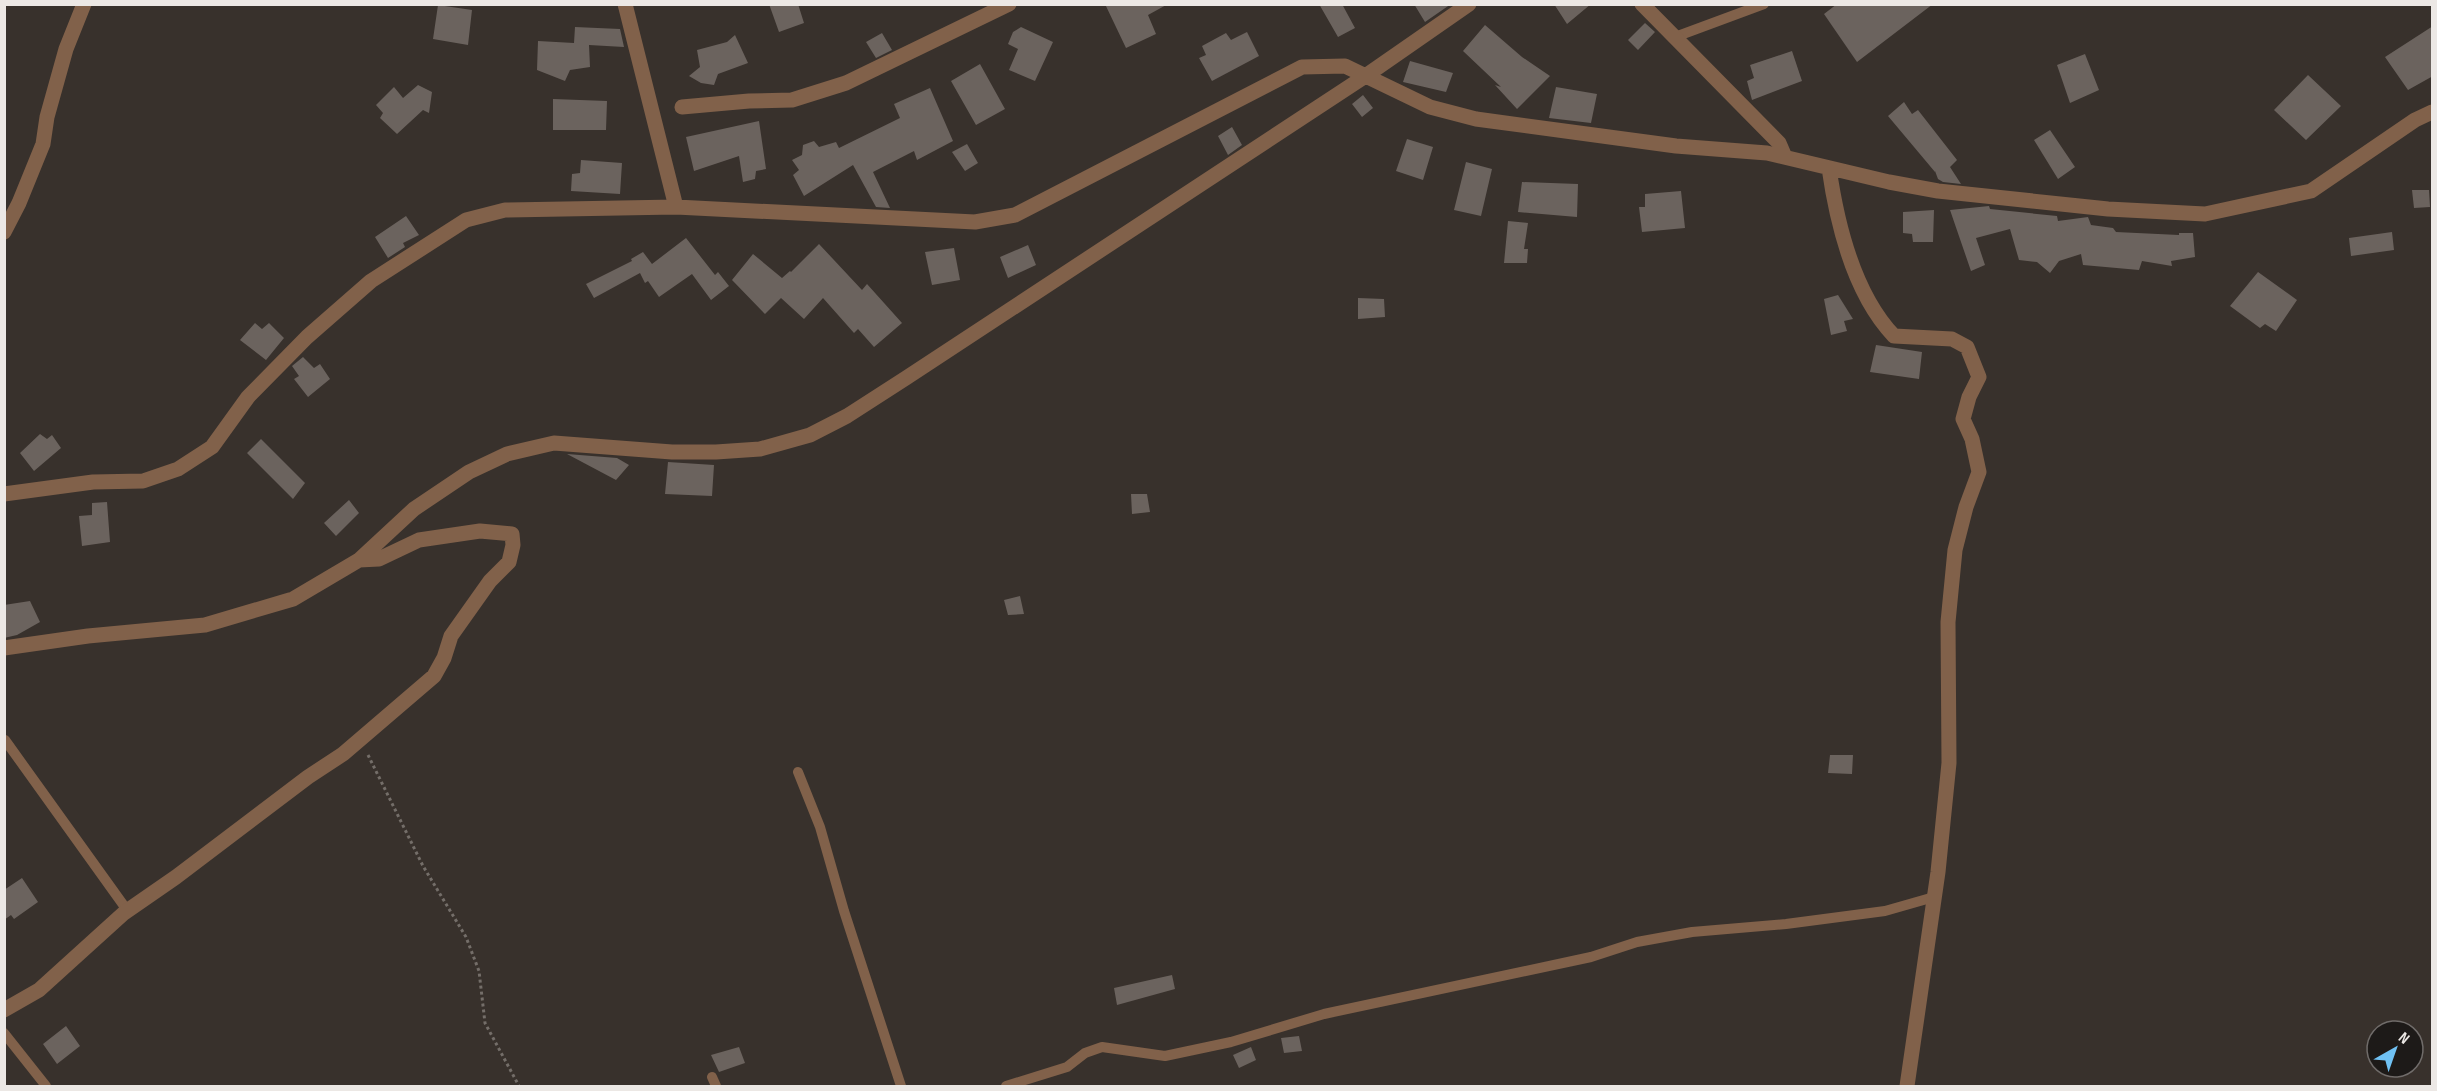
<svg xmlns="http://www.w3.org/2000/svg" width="2437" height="1091" font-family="'Sofia Sans Condensed',sans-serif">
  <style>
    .building { fill: #6b635e }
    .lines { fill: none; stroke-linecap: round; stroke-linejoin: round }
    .path { stroke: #746e69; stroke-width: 3; stroke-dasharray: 3 3; stroke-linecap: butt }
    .service { stroke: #81614a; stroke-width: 10 }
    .minor { stroke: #81614a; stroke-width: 15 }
  </style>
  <rect width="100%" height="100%" fill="#38312c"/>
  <!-- building -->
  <path class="building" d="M769,4h29l6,19 -25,9z
    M1105,4h63l-20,11 8,19 -30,14z
    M1319,4h23l13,24 -17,9z
    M1414,4h37l-26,18z
    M1554,4h37l-24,20z
    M1837,4h96l-76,58 -33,-48z
    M438,5l34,5 -4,35 -35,-6z
    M1645,23l10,9 -17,18 -10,-10z
    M1485,25l37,32 28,19 -33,33 -22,-24 6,2 -38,-36z
    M2433,26v50l-25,14 -23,-33z
    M575,27l45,2 4,18 -35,-2 1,22 -20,3 -5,11 -28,-11 1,-29 36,2z
    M1021,27l32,15 -18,39 -26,-11 9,-21 -10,-5 5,-12z
    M1247,32l12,24 -47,25 -13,-23 7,-3 -4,-9 24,-13 5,7z
    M882,33l10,17 -16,8 -10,-16z
    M735,35l13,28 -30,11 -4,11 -13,-2 -12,-7 11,-9 -3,-17 30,-8z
    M1792,51l10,30 -50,19 -5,-19 7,-3 -4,-13z
    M2085,54l14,36 -29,13 -13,-38z
    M1410,61l43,12 -7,19 -43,-10z
    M980,64l25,45 -29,16 -25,-44z
    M2308,75l33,31 -35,34 -32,-30z
    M418,85l14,7 -3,21 -6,-3 -26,24 -17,-16 3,-5 -7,-8 18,-18 9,11z
    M1556,87l41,7 -6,29 -42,-5z
    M930,88l23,53 -36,19 -3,-9 -41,21 17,36 -14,-1 -23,-42 -49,31 -11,-21 6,-5 -7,-10 10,-5 1,-10 11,-4 5,6 17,-5 3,6 61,-30 -6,-14z
    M1363,95l10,13 -11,9 -10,-13z
    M553,99l54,2 -1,29h-53z
    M1904,102l8,12 6,-4 39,50 -7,7 11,17 -18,-2 -5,-3 -3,-8v1l-47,-56z
    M759,121l7,48 -10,2 -1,8 -12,3 -4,-26 -45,15 -8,-34z
    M1232,127l10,18 -14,10 -10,-19z
    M2050,130l25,37 -17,12 -24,-39z
    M1407,139l26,8 -10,33 -27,-9z
    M967,144l11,19 -13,8 -13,-19z
    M581,160l41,3 -2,31 -49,-3 1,-17 8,-1z
    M1466,162l26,7 -11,47 -27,-6z
    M1522,182l56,2 -1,33 -59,-5z
    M2412,190h17l1,17 -16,1z
    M1681,191l4,37 -43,4 -3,-25h6v-13z
    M1989,206l1,3 67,7 1,5 30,-4 3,8 22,3 3,4 63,3v-2h14l2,24 -24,4 1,5 -30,-5 -3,9 -56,-5 -2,-11 -22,7 -9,12 -13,-11 -18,-2 -9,-31 -34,9 9,27 -14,6 -21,-61z
    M1934,210l-1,32h-20l-1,-8 -9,-1v-21z
    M406,216l13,19 -16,8 2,4 -17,11 -13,-21z
    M1508,221l20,2 -4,26h4l-1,14h-23z
    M2392,232l2,18 -43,6 -2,-18z
    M686,238l29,37 3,-3 11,14 -18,14 -19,-26 -33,23 -11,-16 -3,2 -5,-10 -46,25 -8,-14 46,-23 -1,-2 12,-7 9,12z
    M819,244l43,46 5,-6 35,39 -28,24 -16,-18 -4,4 -31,-35 -19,21 -23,-21 -16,16 -33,-34 21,-26 29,24 8,-7 1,1z
    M1028,245l8,20 -28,13 -8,-21z
    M954,248l6,32 -28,5 -7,-33z
    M2258,272l39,28 -21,31 -11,-7 -5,4 -30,-22z
    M1838,295l15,24 -9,2 3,10 -16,4 -7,-36z
    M1358,298l26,1 1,18 -27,2z
    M255,323l7,6 7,-6 15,15 -18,22 -26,-20z
    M1876,345l46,7 -3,27 -49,-7z
    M303,357l11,11 6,-4 10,15 -22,18 -14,-18 5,-3 -7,-10z
    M40,434l7,5 5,-4 9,13 -27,23 -14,-18z
    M261,439l44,44 -12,16 -46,-46z
    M567,454l50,4 12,7 -13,15z
    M668,462l46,3 -2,31 -47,-2z
    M1131,494h16l3,18 -18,2z
    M349,500l10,13 -23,23 -12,-13z
    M107,502l3,40 -28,4 -3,-30 13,-1v-12z
    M1020,596l4,18 -16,1 -4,-15z
    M30,601l10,21 -23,13 -13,3v-33z
    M1830,755h23l-1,19 -24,-1z
    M22,878l16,24 -24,17 -3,-4 -7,5v-30z
    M1172,975l3,14 -58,16 -3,-17z
    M66,1026l14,20 -23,18 -14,-20z
    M1299,1036l3,15 -18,2 -3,-15z
    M739,1047l6,16 -26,9 -8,-17z
    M1251,1047l5,13 -17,8 -6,-13z"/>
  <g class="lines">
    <!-- path -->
    <path class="path" d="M368,755l55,111 43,71 13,34 6,52 34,63"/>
    <!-- service -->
    <path class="service" d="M1675,37l89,-33
      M5,740l122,170
      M798,772l22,55 24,84 57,175
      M4,1033l42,53
      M712,1077l4,9
      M1006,1086l61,-19 18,-14 17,-6 63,9 66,-14 93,-28 267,-57 46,-15 55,-10 94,-8 99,-13 49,-14"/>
    <!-- minor -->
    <path class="minor" d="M625,4l51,203
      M1642,4l137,139 6,14
      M682,107l67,-6 43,-1 54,-17 163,-79
      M1829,168c8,56 25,126 65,168l58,3 15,8 12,30 -10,20 -6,22 9,20 7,33 -13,35 -11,43 -7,72 1,141 -11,109 -31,214
      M4,232l15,-29 24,-59 4,-27 19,-68 18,-45
      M4,494l89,-12 50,-1 35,-12 34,-22 36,-50 59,-60 64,-56 95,-61 39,-10 171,-3 299,15 40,-7 287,-148 43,-1 85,41 46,12 200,27 91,7 122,29 49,9 170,18 97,5 106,-23 104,-71 17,-8
      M4,648l84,-12 117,-11 88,-26 66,-39 55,-51 55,-37 38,-18 47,-11 118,9h44l44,-3 50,-14 37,-19 59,-38 458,-301 105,-73
      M4,1010l35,-20 85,-77 52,-36 132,-100 35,-23 91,-78 10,-18 7,-22 39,-55 19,-19 4,-17 -1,-11 -32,-3 -61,9 -40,19 -20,1"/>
  </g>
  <!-- border -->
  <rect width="2437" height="1091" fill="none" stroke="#ece8e5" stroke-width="12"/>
  <!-- north arrow -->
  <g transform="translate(2395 1049) rotate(40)"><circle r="28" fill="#1d1a18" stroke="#706c6a" stroke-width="1.5"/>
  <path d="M0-4.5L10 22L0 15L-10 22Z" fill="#70c2f4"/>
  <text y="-9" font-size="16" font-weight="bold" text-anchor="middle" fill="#ece8e5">N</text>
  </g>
</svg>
